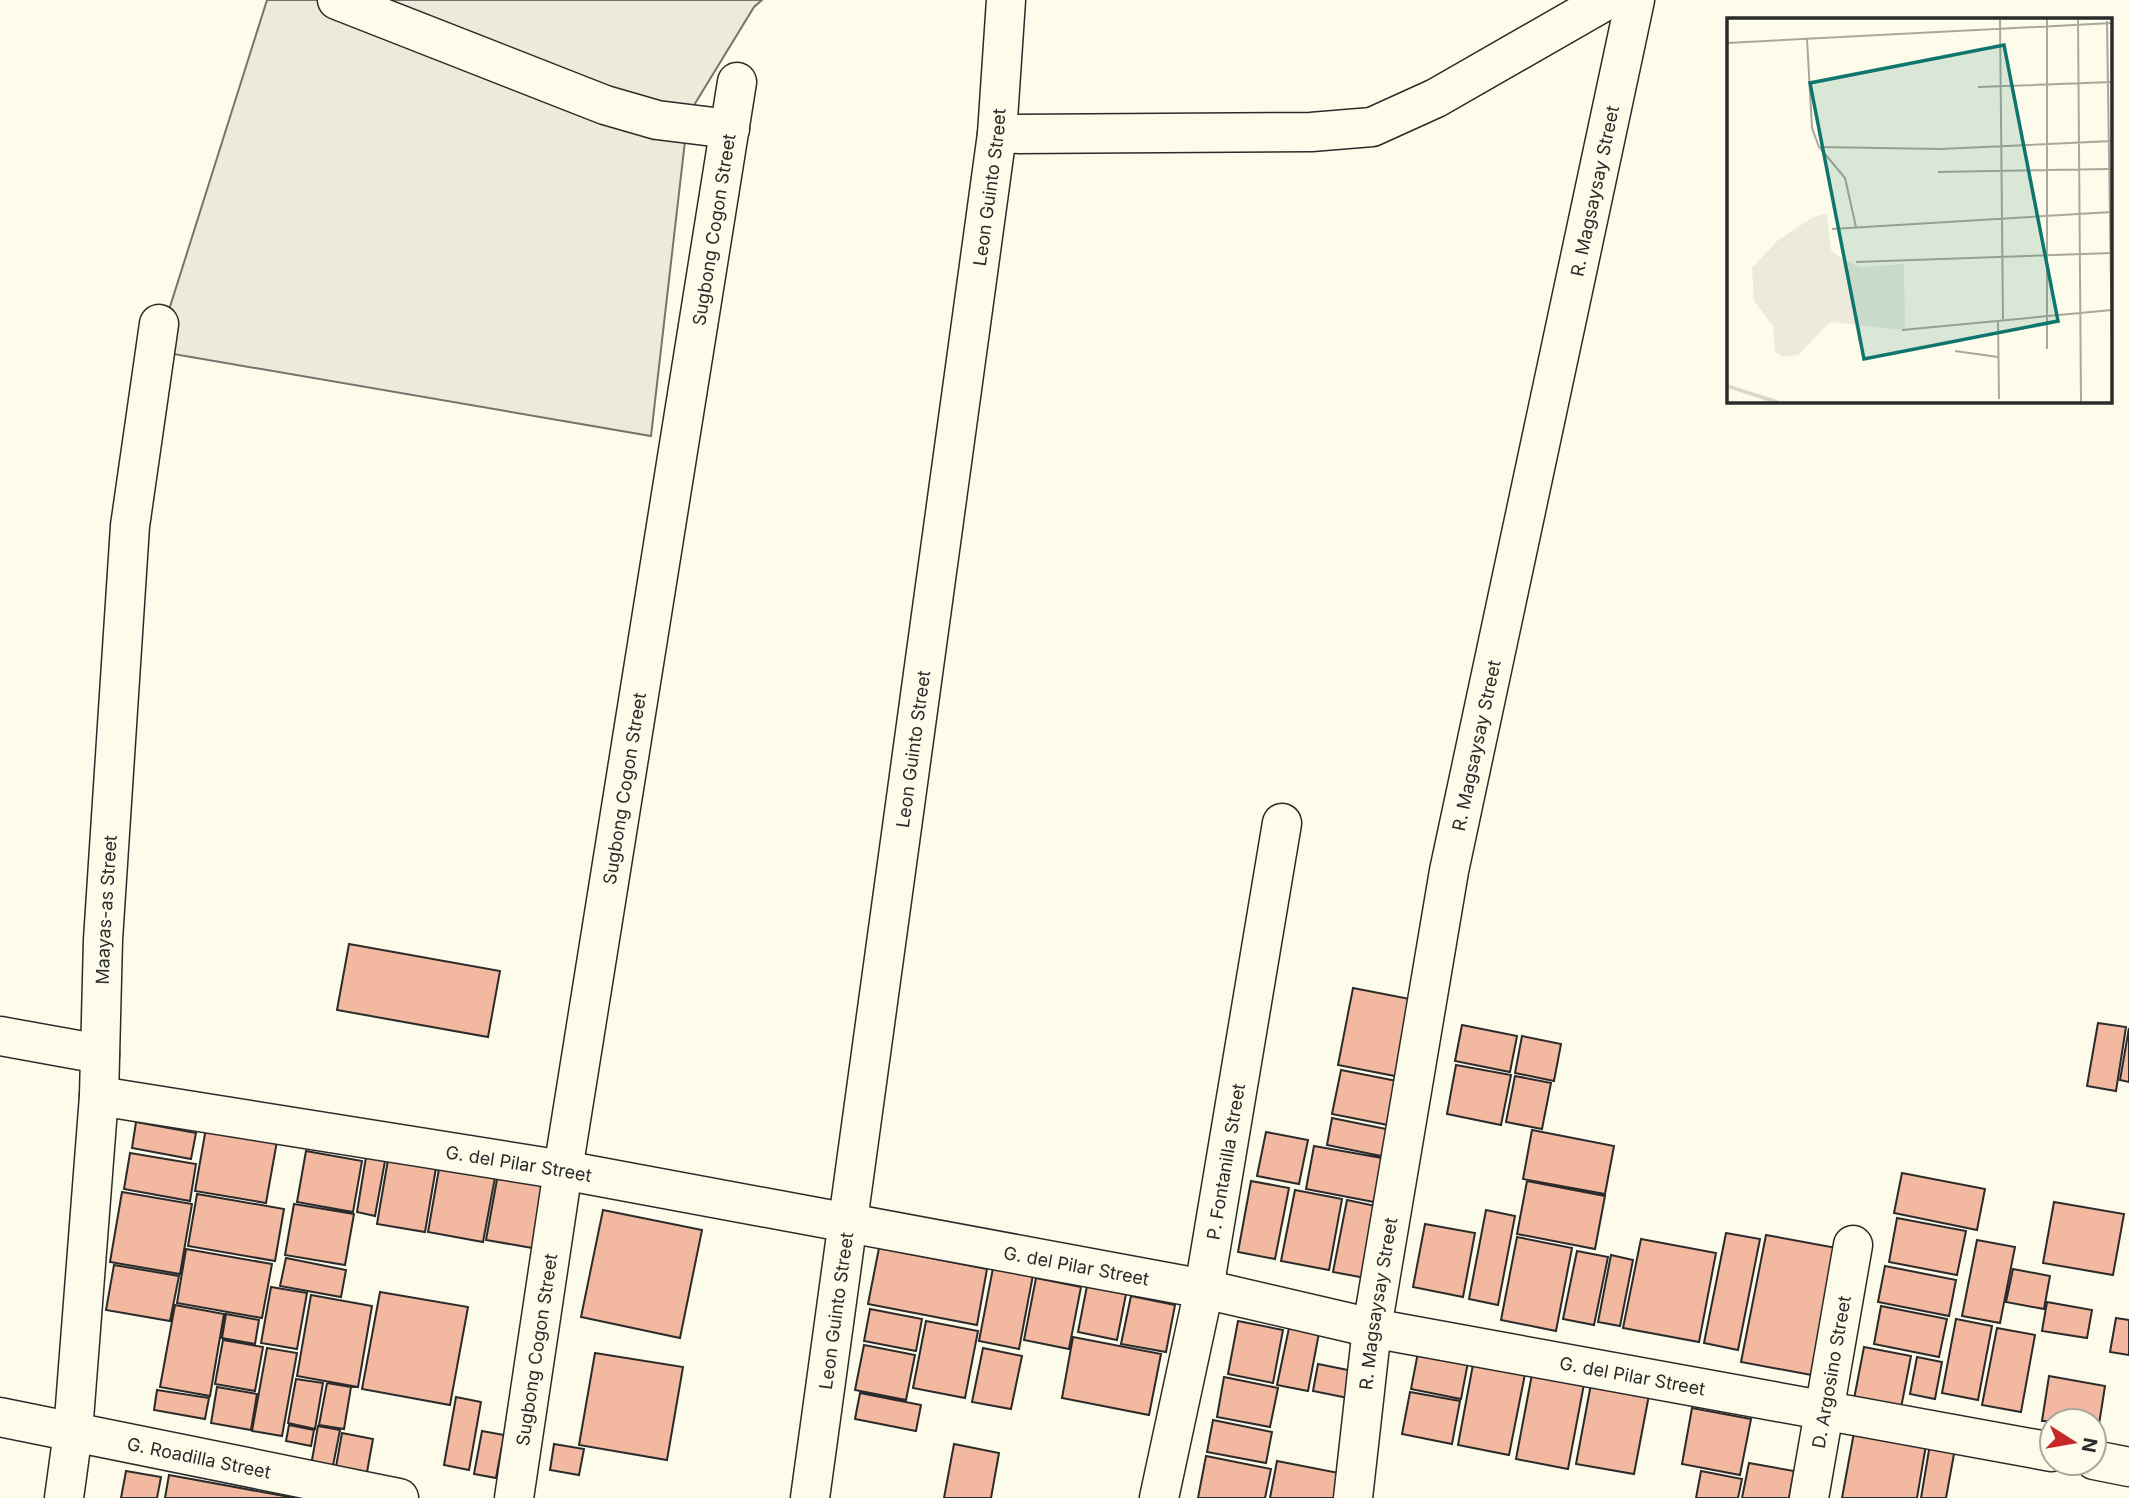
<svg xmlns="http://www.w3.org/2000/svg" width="2129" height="1498" font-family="Inter,sans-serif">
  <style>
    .green { fill: #ecebdb; stroke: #74746e; stroke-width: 2 }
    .building { fill: #f2b8a0; stroke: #2b2b2b; stroke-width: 2 }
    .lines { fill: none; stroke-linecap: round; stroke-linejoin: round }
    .minor-casing { stroke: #2b2b2b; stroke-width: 41 }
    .minor { stroke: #fdfbea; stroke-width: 38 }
    .labels { text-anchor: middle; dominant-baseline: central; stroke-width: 5; stroke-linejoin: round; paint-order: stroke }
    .street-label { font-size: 18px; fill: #2b2b2b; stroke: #fdfbea }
    .inset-river { fill: none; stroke: #d8d7c9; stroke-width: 3.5 }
    .inset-road { fill: none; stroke: #a9a89e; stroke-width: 2 }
    .view { fill: #0f766e; fill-opacity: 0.15; stroke: #0f766e; stroke-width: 3.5 }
    .inset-edge { fill: none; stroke: #2b2b2b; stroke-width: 3.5 }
  </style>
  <rect width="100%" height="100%" fill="#fdfbea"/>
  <!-- green -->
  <path class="green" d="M267,0h495l-8,7 -66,108 -37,321 -495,-85z"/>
  <!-- building -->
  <path class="building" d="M349,944l151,27 -12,66 -151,-27z
    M1353,988l62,12 -15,77 -62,-12z
    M2098,1023l28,4 -10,64 -29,-5z
    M1462,1025l55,11 -7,36 -55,-11z
    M2129,1028v54l-9,-2z
    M1522,1036l39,8 -7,37 -39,-8z
    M1456,1065l55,10 -10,50 -54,-11z
    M1341,1070l61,12 -9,44 -61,-12z
    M1515,1076l36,7 -9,46 -36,-7z
    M1332,1118l59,12 -5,27 -59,-12z
    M136,1122l60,11 -5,26 -59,-11z
    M206,1128l71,13 -11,62 -71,-12z
    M1532,1130l82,16 -9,48 -82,-15z
    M1266,1132l42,8 -9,44 -42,-8z
    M1314,1146l68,12 -8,44 -68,-13z
    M306,1151l56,10 -9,51 -56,-10z
    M130,1153l66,11 -6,37 -66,-12z
    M389,1154l48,8 -12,70 -48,-8z
    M366,1157l19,4 -10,55 -18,-4z
    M440,1163l56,9 -13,70 -55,-10z
    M1902,1173l83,16 -8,41 -83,-17z
    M498,1174l57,10 -11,66 -58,-10z
    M1251,1181l38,7 -14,71 -37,-7z
    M1527,1181l78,15 -10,53 -78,-15z
    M1295,1190l47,9 -13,71 -48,-9z
    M122,1192l70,12 -12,70 -70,-12z
    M197,1194l87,15 -9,52 -87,-15z
    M1347,1200l38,8 -14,71 -38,-7z
    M2054,1202l70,12 -11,61 -70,-12z
    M294,1204l60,10 -9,51 -60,-10z
    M603,1210l99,20 -22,108 -99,-21z
    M1486,1210l29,6 -17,89 -29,-6z
    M1897,1218l69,13 -9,44 -68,-13z
    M1425,1224l50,9 -12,64 -50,-10z
    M1726,1233l34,6 -22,111 -34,-7z
    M1766,1235l76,14 -25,127 -76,-14z
    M1517,1237l55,11 -16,83 -55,-11z
    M1641,1239l75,14 -17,89 -76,-14z
    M1977,1240l38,7 -15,76 -38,-7z
    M879,1248l108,21 -10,56 -109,-21z
    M186,1249l86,15 -10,54 -85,-15z
    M1577,1251l31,6 -14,68 -31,-6z
    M1611,1255l22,5 -13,66 -22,-4z
    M286,1258l60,12 -5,27 -61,-11z
    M114,1265l65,11 -9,45 -64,-11z
    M1885,1266l71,14 -7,36 -71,-14z
    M993,1268l40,7 -14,74 -40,-8z
    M2013,1269l37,7 -6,33 -38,-7z
    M1036,1278l45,9 -12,62 -45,-9z
    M1087,1286l39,8 -9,46 -39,-8z
    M271,1287l36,6 -10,56 -36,-6z
    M380,1292l88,15 -18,98 -88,-16z
    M311,1295l61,11 -14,81 -61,-11z
    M1131,1296l44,9 -9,47 -45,-8z
    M2047,1302l45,8 -5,28 -45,-7z
    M175,1305l49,9 -14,82 -50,-9z
    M1881,1306l66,13 -8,38 -65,-13z
    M870,1309l52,10 -6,32 -52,-10z
    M226,1314l33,6 -4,24 -33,-6z
    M2116,1318l13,2v35l-19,-3z
    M1956,1319l36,7 -14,74 -36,-7z
    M926,1321l52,10 -13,67 -52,-10z
    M1238,1321l45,9 -10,53 -45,-9z
    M1289,1328l30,5 -11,58 -31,-6z
    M1997,1328l38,7 -14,77 -39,-7z
    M1073,1337l88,17 -12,61 -87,-17z
    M223,1340l40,7 -8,44 -40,-7z
    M864,1345l51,10 -9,45 -51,-10z
    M1419,1347l50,10 -8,42 -50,-10z
    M1864,1347l47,9 -10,52 -47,-9z
    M267,1348l30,5 -15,83 -30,-5z
    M983,1348l39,8 -11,53 -39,-7z
    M595,1353l88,14 -16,93 -88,-15z
    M1917,1357l25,5 -7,37 -25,-5z
    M1474,1359l52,10 -17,86 -51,-10z
    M1318,1364l45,9 -5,27 -45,-9z
    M1532,1374l52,10 -16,85 -52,-10z
    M2049,1376l56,10 -7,45 -4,-1v-9h-52z
    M1224,1377l54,11 -8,39 -53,-10z
    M296,1379l27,4 -8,46 -27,-6z
    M327,1383l24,4 -7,42 -25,-4z
    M1591,1384l58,11 -15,79 -58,-10z
    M217,1387l40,7 -6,36 -40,-7z
    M157,1390l52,8 -4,21 -51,-9z
    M1410,1392l50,9 -8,43 -50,-10z
    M860,1393l61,12 -5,26 -61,-12z
    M456,1397l25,5 -12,68 -25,-5z
    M1692,1408l59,11 -11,56 -58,-11z
    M1213,1420l59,12 -6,31 -59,-11z
    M289,1425l25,5 -3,16 -25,-5z
    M318,1426l22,4 -10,51 -21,-4z
    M1855,1427l72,12 -10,59h-75z
    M482,1431l22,4 -8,43 -22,-4z
    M342,1433l31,6 -8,44 -31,-5z
    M1931,1438l25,5 -10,55h-25z
    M554,1444l30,5 -5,26 -29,-5z
    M954,1444l45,9 -8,45h-47z
    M1206,1456l65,13 -6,29h-67z
    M1277,1461l72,14 -4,23h-75z
    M1749,1463l45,8 -5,27h-47z
    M126,1471l35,6 -4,21h-36z
    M1701,1471l41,8 -4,19h-42z
    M169,1475l126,23h-130z"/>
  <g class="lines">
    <defs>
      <g id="minor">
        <path d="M337,0l268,105 52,15 73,9"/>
        <path d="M997,134l314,-2 61,-5 64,-29 171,-98"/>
        <path d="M0,1036l100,18"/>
        <path id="s1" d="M99,1096l464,74 641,119 168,39 680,124"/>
        <path id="s2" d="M0,1417l399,81"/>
        <path d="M2094,1460l35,7"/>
        <path id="s3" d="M64,1498l9,-66 26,-336 4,-156 27,-414 29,-202"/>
        <path id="s4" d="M514,1498l49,-328 174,-1088"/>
        <path id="s5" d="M810,1498l187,-1364 9,-134"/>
        <path id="s6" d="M1159,1498l45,-209 78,-466"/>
        <path id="s7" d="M1353,1498l19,-170 77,-457 186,-871"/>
        <path id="s8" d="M1809,1498l44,-253"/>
      </g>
    </defs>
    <!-- minor casing -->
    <use href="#minor" class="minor-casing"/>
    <!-- minor -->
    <use href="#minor" class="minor"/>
  </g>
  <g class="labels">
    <!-- street labels -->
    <g class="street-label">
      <text stroke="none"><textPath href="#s5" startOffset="1323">Leon Guinto Street</textPath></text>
      <text stroke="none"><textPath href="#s7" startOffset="1330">R. Magsaysay Street</textPath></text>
      <text stroke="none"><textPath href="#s4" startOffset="1284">Sugbong Cogon Street</textPath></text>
      <text stroke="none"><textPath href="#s7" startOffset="763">R. Magsaysay Street</textPath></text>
      <text stroke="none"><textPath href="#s5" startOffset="756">Leon Guinto Street</textPath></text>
      <text stroke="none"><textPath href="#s4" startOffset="718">Sugbong Cogon Street</textPath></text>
      <text stroke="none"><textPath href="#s3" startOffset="590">Maayas-as Street</textPath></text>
      <text stroke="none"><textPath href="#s6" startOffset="343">P. Fontanilla Street</textPath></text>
      <text stroke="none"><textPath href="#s1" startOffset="425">G. del Pilar Street</textPath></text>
      <text stroke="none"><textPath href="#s1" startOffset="992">G. del Pilar Street</textPath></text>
      <text stroke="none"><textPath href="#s7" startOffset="196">R. Magsaysay Street</textPath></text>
      <text stroke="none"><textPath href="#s5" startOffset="189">Leon Guinto Street</textPath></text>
      <text stroke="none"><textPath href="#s4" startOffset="150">Sugbong Cogon Street</textPath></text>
      <text stroke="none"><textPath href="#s8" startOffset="128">D. Argosino Street</textPath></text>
      <text stroke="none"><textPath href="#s1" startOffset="1559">G. del Pilar Street</textPath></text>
      <text stroke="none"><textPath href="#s2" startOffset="203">G. Roadilla Street</textPath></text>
    </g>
  </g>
  <!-- overview -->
  <g transform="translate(1727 18)">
    <rect width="385" height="385" fill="#fdfbea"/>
    <path d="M100,196l4,36 14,11 16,6 43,-3 1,66 -75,-8 -32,33 -15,2 -8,-5 -2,-26 -19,-25 -2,-33 25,-27 36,-24z" fill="#ecebdb"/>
    <path class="inset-river" d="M0,368l50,16"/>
    <path class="inset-road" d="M273,1l3,300M320,1v330M351,1l3,383M380,3l5,332M80,21l5,89 7,19 121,2 172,-8M0,25l385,-20M251,69l134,-5M93,130l25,30 11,49M211,154l173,-3M105,211l280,-17M129,244l256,-9M271,302l1,79M175,312l210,-20M228,333l43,6"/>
    <path class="view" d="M277,27l54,276 -194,38 -54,-276z"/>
    <rect width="385" height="385" class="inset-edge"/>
  </g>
  <!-- north arrow -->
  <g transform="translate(2073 1442) rotate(101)"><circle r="33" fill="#fdfbea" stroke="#a9a89e" stroke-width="2"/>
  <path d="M0-5L12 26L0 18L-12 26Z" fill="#c62828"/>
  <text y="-10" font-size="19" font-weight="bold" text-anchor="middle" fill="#2b2b2b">N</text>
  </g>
</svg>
